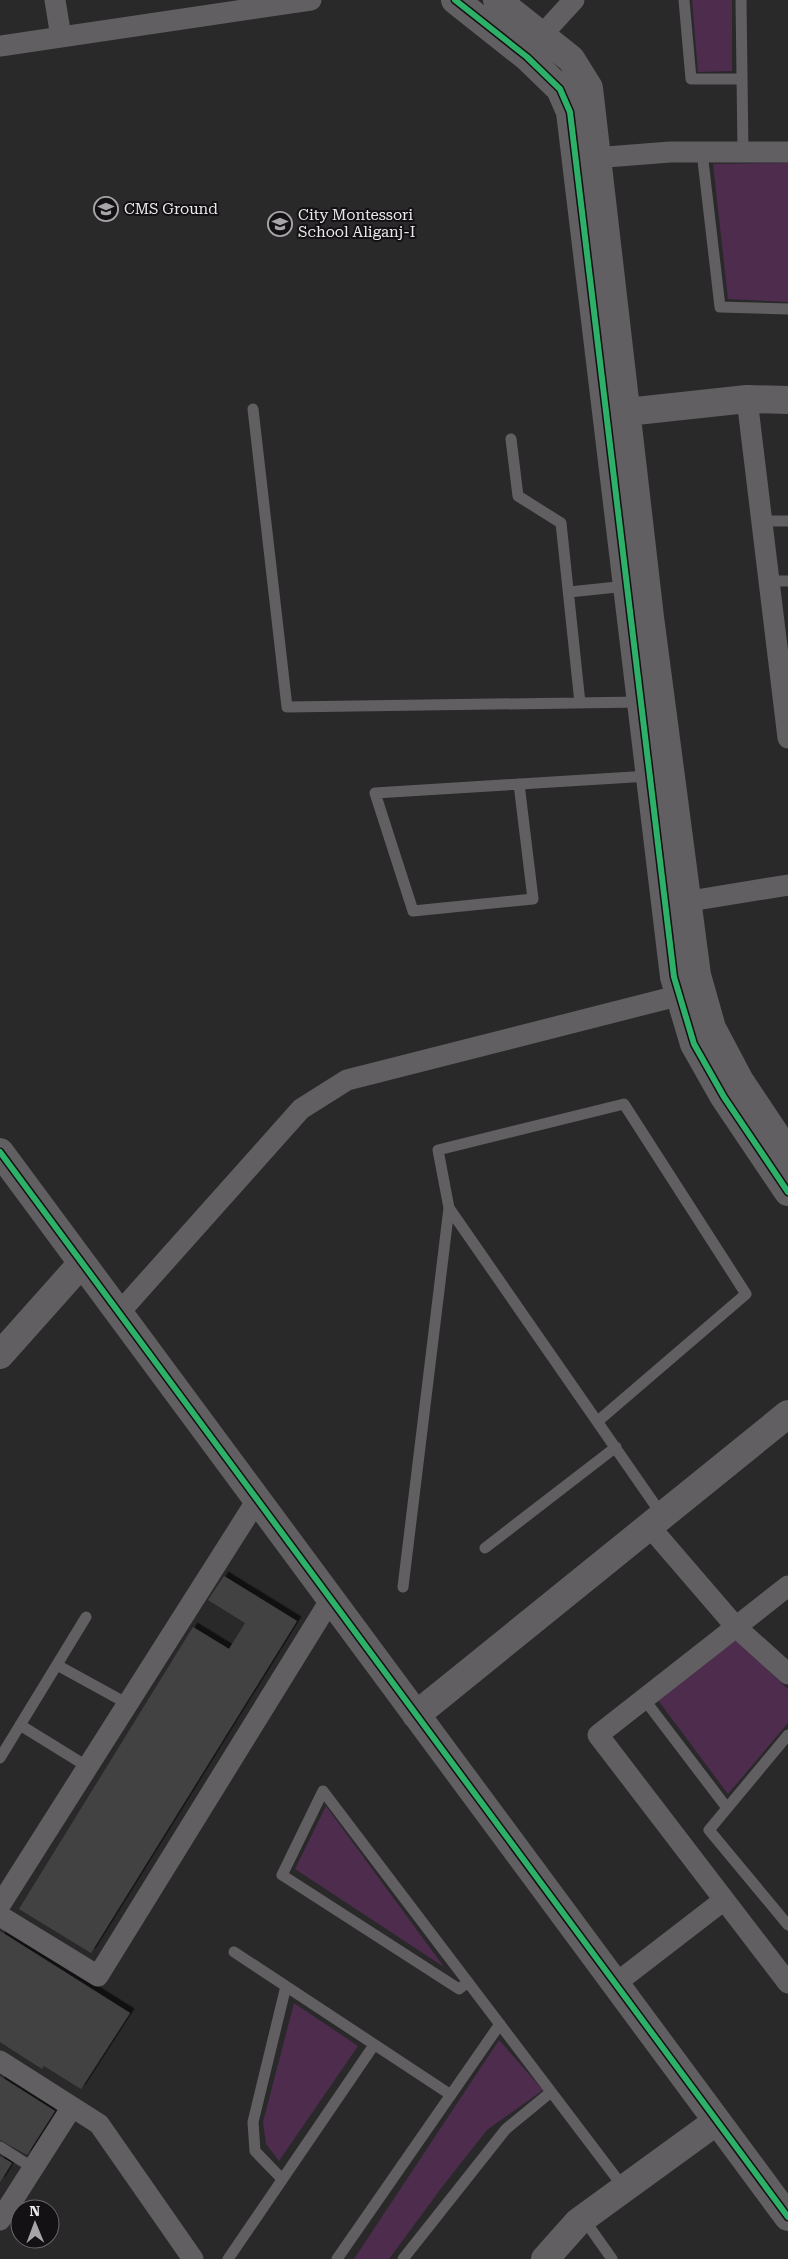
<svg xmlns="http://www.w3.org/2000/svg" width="788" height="2259" font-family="'Roboto Serif',serif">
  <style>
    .green { fill: #4d2c4e }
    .building { fill: #434342; filter: url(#shadow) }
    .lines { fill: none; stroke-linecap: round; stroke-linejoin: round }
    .lane { stroke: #615f61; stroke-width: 11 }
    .street { stroke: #615f61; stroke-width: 21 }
    .secondary { stroke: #615f61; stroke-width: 28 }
    .cycleway-casing { stroke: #131113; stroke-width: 9 }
    .cycleway { stroke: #2db169; stroke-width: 6 }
    .labels { text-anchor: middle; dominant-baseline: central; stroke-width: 4; stroke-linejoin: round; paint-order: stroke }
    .poi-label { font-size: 15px; fill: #eae8ea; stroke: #131113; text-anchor: start }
  </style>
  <defs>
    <filter id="shadow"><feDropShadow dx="4.5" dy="-4.5" stdDeviation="0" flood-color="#0009"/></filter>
  </defs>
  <rect width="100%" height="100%" fill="#2a292a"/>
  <!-- green -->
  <path class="green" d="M692,0h40v71l-34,1z
    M788,163v139l-60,-3 -15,-135z
    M735,1639l53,50v34l-60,71 -71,-95z
    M326,1806l118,161 -149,-98z
    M294,2003l64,43 -79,115 -13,-17 -3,-22z
    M499,2040l44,50 -56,40 -45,57 -53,72h-35z"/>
  <!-- building -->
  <path class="building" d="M224,1576l73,45 -206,332 -72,-44 174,-282 36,22 16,-26 -37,-23z
    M0,1931l130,82 -49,76 -37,-23 -2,3 -42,-27z
    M0,2076l55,35 -28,44 -27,-15z
    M0,2156l12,7 -12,19z"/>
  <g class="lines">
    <!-- lane -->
    <path class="lane" d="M684,0l7,79h51
      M741,0l2,152
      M702,152l18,155 68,2
      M253,409l34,298 354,-5
      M511,439l7,57 43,27 19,180
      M762,521h26
      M769,581h19
      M569,592l58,-6
      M519,784l14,115 -120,12 -38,-118 274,-17
      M598,1421l148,-127 -122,-190 -186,46 11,58 213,307
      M485,1548l131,-101
      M403,1587l46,-379
      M57,1665l71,39
      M644,1699l83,109
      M20,1725l68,42
      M788,1735l-79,95 79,95
      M0,1758l86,-141
      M234,1952l217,143
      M468,1982l-9,7 -177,-114 41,-84 301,397
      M0,2147l33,21
      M282,2179l-27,-28 -2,-29 33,-136
      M583,2218l29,41
      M228,2259l146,-214
      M337,2259l163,-235
      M403,2259l103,-130 45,-37"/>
    <!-- street -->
    <path class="street" d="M55,0l6,37
      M541,36l33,-36
      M0,46l311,-46
      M581,159l89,-7h118
      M747,399l41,339
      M672,904l116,-19
      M119,1313l182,-204 46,-29 346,-88
      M649,1526l87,101 52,47
      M788,1586l-190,149 190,248
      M0,1905l257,-405
      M0,1916l98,60 233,-377
      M615,1984l109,-84
      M0,2061l99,63 94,135
      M0,2220l72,-113"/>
    <!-- secondary -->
    <path class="secondary" d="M455,0l72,57 33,32 10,23 104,865 20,67 30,53 64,95
      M497,0l74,59 18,29 61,529 47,358 15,53 28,53 48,72
      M608,414l139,-15 41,1
      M0,1152l788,1065
      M0,1355l82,-92
      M416,1715l372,-301
      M545,2259l33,-37 139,-101"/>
    <defs>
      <path id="cycleway" d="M455,0l72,57 33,32 10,23 104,865 20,67 30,53 64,95
        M0,1152l788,1065"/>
    </defs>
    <!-- cycleway casing -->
    <use href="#cycleway" class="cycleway-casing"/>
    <!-- cycleway -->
    <use href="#cycleway" class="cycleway"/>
  </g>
  <!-- icons -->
  <defs>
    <symbol id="school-ring" viewBox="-11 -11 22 22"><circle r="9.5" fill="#131113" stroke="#a7a5a7" stroke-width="1.5"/><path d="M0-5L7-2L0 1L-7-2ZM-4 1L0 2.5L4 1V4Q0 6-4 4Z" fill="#a7a5a7"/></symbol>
  </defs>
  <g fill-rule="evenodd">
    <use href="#school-ring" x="92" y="195" width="28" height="28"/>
    <use href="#school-ring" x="266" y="210" width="28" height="28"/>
  </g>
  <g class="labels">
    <!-- poi labels -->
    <g class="poi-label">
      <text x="124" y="209">CMS Ground</text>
      <text x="298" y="215">City Montessori<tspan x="298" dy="17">School Aliganj-I</tspan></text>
    </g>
  </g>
  <!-- north arrow -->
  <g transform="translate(35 2224) rotate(359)"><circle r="24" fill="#131113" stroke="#696769"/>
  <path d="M0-4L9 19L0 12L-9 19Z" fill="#a7a5a7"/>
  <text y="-8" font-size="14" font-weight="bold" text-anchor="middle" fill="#eae8ea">N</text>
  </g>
</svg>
